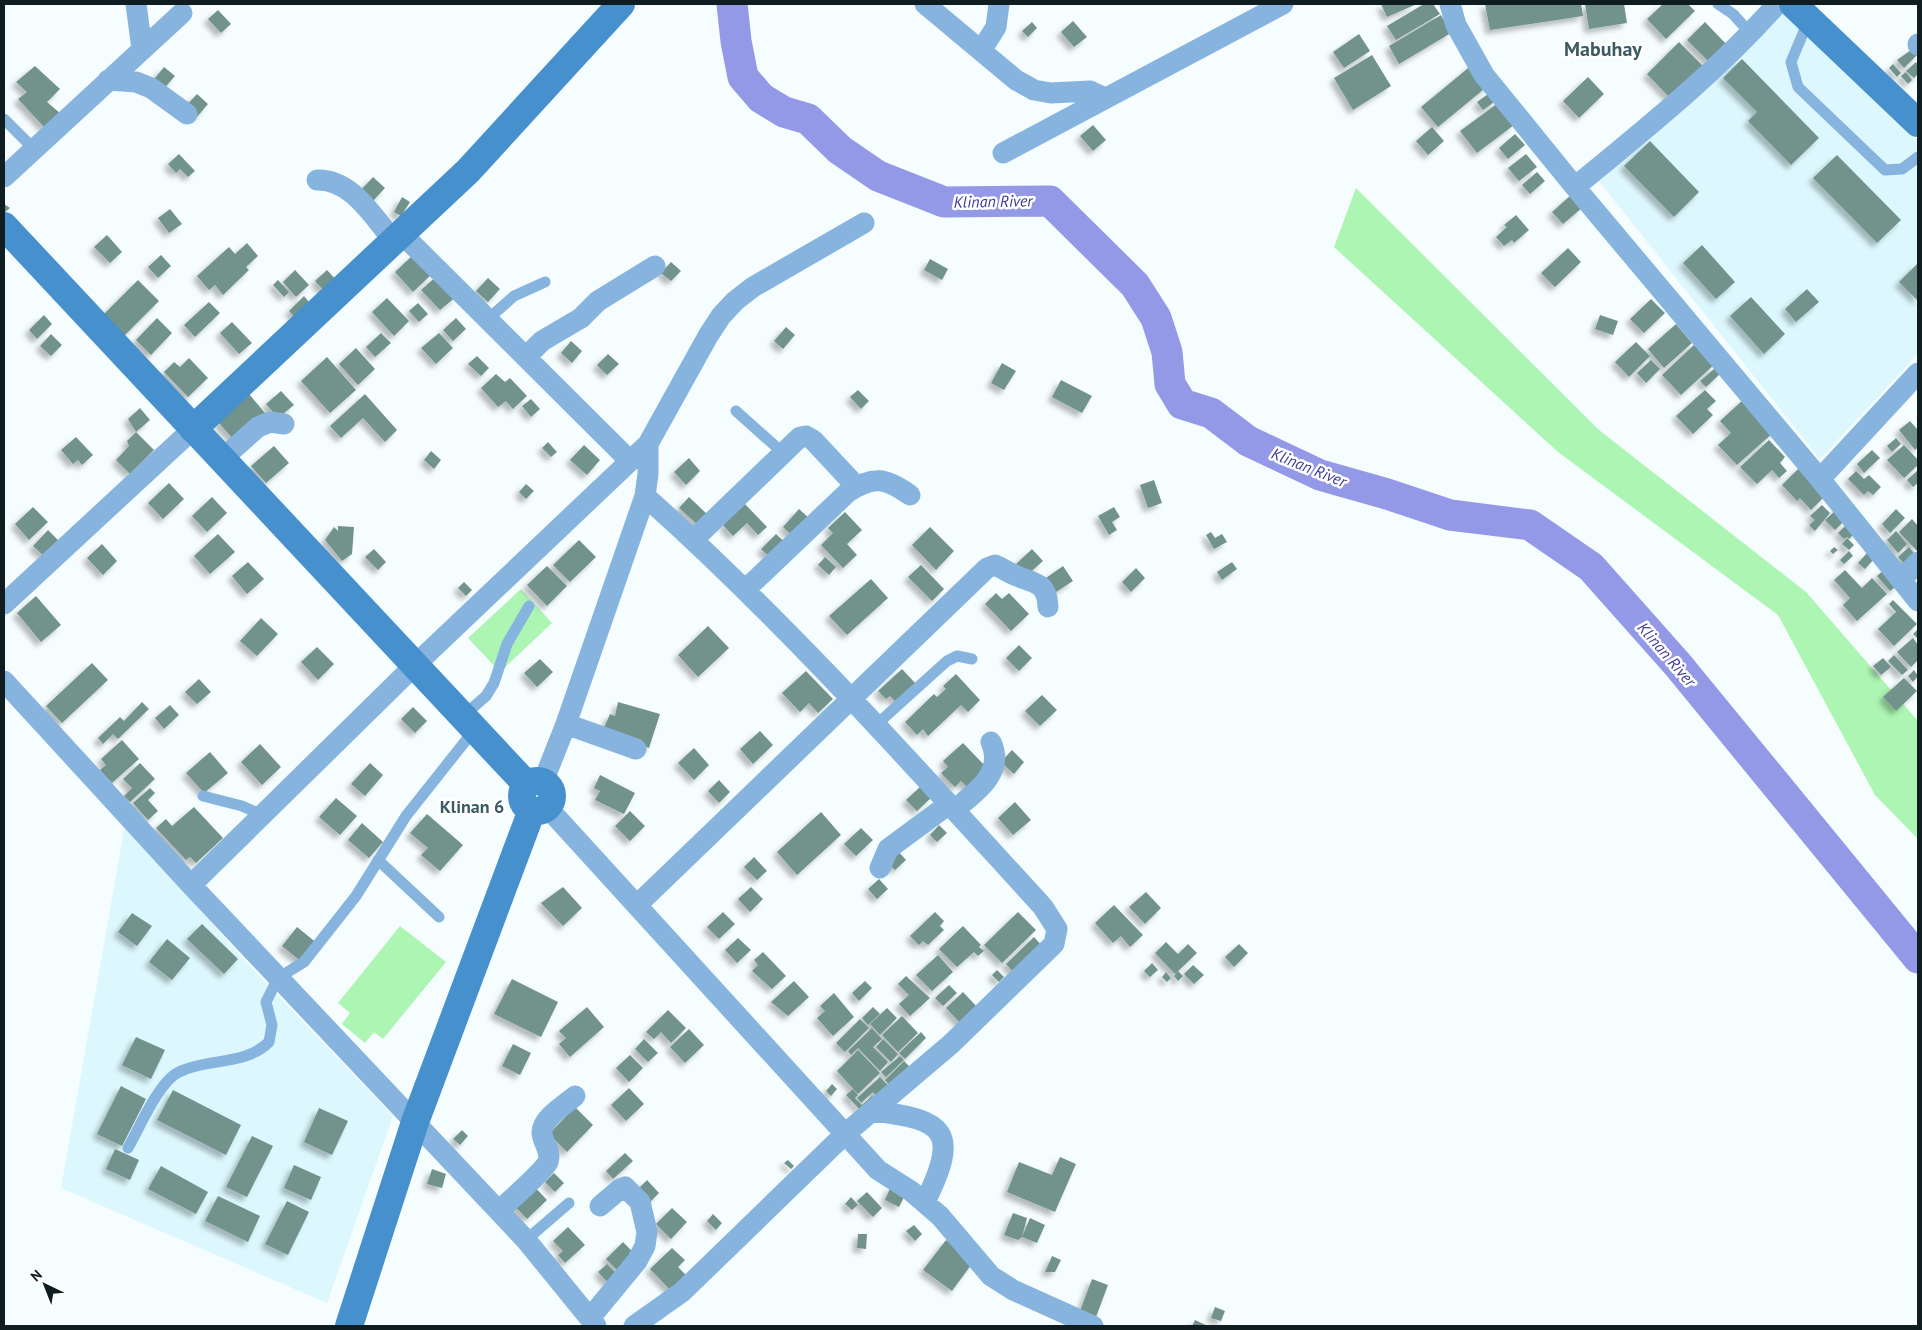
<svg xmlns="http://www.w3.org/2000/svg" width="1922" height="1330" font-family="'PT Sans',sans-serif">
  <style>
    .built { fill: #dcf7fd }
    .green { fill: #adf5b3 }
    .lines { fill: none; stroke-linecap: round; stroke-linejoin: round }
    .river { stroke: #9398e7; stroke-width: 31 }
    .building { fill: #72938c; filter: url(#shadow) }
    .lane { stroke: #86b4df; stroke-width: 11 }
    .street { stroke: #86b4df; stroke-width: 21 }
    .secondary { stroke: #4790ce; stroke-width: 28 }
    .labels { text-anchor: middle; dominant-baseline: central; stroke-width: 5; stroke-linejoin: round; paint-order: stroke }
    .water-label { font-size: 16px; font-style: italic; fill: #3f3a95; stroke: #fff }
    .quarter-label { font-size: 18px; font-weight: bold; fill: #3b5b62; stroke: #fff }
    .district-label { font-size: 20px; font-weight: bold; fill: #3b5b62; stroke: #fff }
  </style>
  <defs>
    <filter id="shadow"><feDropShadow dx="-4.5" dy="4.5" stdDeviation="2.5" flood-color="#0004"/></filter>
  </defs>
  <rect width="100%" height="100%" fill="#f6fdfe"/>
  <!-- built -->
  <path class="built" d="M1784,10l134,130v214l-98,105 -222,-279z
    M125,825l119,135 149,156 -66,187 -266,-115z"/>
  <!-- green -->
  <path class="green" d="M1356,188l243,242 207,162 112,129v118l-43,-44 -97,-180 -220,-163 -224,-205z
    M521,589l31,34 -52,49 -32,-34z
    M400,926l46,36 -63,77 -9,-7 -9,11 -23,-19 8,-11 -12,-10z"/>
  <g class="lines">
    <!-- river -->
    <path class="river" d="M732,4l4,37 7,36 18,21 23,14 24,7 32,31 38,26 66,26 106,-1 85,84 21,33 11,34 3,32 12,20 29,9 37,28 72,34 67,19 63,21 80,10 61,42 87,98 240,293"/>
  </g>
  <!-- building -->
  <path class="building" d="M1381,4h36l-30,13z
    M1424,4h9l7,10 -44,26 -9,-14z
    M1485,4h96l2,12 -93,14z
    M1585,4h39l3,19 -38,6z
    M1663,4h25l7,7 -29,28 -19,-20z
    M218,10l13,14 -10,9 -13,-14z
    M1441,15l10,18 -52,31 -10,-18z
    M1073,21l14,16 -13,10 -13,-15z
    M1032,22l5,6 -9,9 -6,-6z
    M1705,22l22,23 -18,17 -22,-22z
    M1359,34l11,17 -26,17 -11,-16z
    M1679,42l24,24 -33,32 -23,-24z
    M1914,48l4,6 -14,14 -7,-8z
    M1372,55l19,31 -38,24 -19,-32z
    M1742,59l77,79 -28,27 -43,-44 9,-9 -34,-34z
    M1916,62l2,3v9l-4,4 -8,-7z
    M1473,64l16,21 -51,42 -17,-20z
    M1893,64l8,9 -4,4 -8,-9z
    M35,66l25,23 -13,13 14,12 -16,14 -27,-29 9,-7 -11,-10z
    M164,67l11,9 -14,16 -10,-9z
    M1906,72l6,8 -4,4 -7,-8z
    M1588,77l16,17 -25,24 -16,-17z
    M1491,92l6,8 -14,10 -6,-8z
    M197,94l11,10 -12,14 -12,-10z
    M1498,103l16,22 -37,28 -17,-22z
    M1093,125l13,15 -13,11 -13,-15z
    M1432,127l12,14 -16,14 -12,-14z
    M1515,134l10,11 -17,14 -9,-11z
    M1650,141l49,51 -25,25 -50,-51z
    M179,154l16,17 -7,6 -8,-8 -4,4 -8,-9z
    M1526,154l11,13 -18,14 -11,-13z
    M1837,155l64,65 -24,23 -64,-65z
    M1537,172l8,9 -15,13 -8,-9z
    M373,177l12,11 -13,14 -12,-11z
    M1571,195l11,13 -19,16 -11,-12z
    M402,197l8,5 -9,14 -7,-4z
    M4,204l6,4 -6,5z
    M170,209l12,15 -13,9 -11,-15z
    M1516,215l13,15 -15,13 -2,-3 -8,6 -8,-9 11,-10 -3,-2z
    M107,235l15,17 -12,11 -16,-16z
    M247,243l11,13 -12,11 3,3 -26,25 -8,-10 -6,5 -12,-14 32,-29 6,7z
    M1702,245l33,37 -19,17 -33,-36z
    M1568,248l13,14 -26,25 -14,-14z
    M161,255l10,11 -13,12 -10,-11z
    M413,255l18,20 -18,17 -18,-20z
    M930,259l18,10 -6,11 -18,-10z
    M671,262l10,9 -10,10 -10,-8z
    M1918,263v38l-19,-19z
    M295,270l14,15 -13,12 -13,-15z
    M327,270l11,12 -12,11 -11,-12z
    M438,275l19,21 -17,14 -19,-20z
    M488,278l12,11 -12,13 -12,-11z
    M138,280l21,21 -35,35 -21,-21z
    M278,280l11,12 -5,5 -11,-12z
    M1807,289l12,13 -23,20 -11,-13z
    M304,296l10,12 -14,14 -11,-11z
    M1751,297l34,37 -21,20 -34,-38z
    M387,298l22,23 -15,15 -22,-24z
    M1651,299l14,14 -21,20 -14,-14z
    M209,302l11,11 -25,24 -11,-12z
    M418,303l10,11 -9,8 -10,-11z
    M44,315l8,9 -15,15 -8,-9z
    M1600,315l18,6 -5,14 -18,-6z
    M157,318l15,15 -21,22 -15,-15z
    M456,318l10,11 -13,12 -10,-11z
    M232,322l20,21 -13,11 -19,-21z
    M1676,324l16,19 -28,25 -16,-19z
    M786,327l9,8 -12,14 -9,-8z
    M381,333l10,10 -16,14 -9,-10z
    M439,333l14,15 -17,16 -15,-16z
    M51,334l11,11 -11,11 -11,-10z
    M571,341l11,10 -10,12 -11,-10z
    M1636,342l14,14 -21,21 -14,-15z
    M1697,342l19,21 -35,32 -19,-20z
    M356,348l19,21 -17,16 -19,-21z
    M608,354l11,10 -12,11 -10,-10z
    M477,356l12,12 -8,8 -13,-12z
    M327,357l29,33 -26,23 -29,-32z
    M189,358l19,20 -20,19 -24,-25 10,-10 6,5z
    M1651,360l9,9 -14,14 -9,-10z
    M1002,363l14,8 -12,19 -13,-7z
    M1715,368l5,6 -14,13 -6,-6z
    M496,374l9,8 5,-4 17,18 -14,13 -7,-8 -8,6 -17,-19z
    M1061,380l31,16 -10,17 -30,-16z
    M858,390l11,11 -8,8 -11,-12z
    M1705,390l11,11 -9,8 6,6 -20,19 -17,-18z
    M281,391l13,14 -16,13 -12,-14z
    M249,394l16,19 -31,27 -16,-18z
    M365,394l32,36 -12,12 -22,-24 -22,20 -11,-12z
    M1745,398l30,33 -38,34 -19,-20 13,-12 -11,-12z
    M531,399l9,10 -9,8 -9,-11z
    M140,408l10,12 -14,12 -8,-13z
    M1910,421l8,9v17l-3,3 -16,-20z
    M136,432l18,18 -24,24 -14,-14 13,-14 -2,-5z
    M76,437l17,18 -11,10 -4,-5 -5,4 -12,-14z
    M1896,438l5,6 -9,8 -5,-6z
    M1769,440l16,17 -5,6 7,8 -8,7 -7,-8 -15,14 -17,-17z
    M548,442l9,10 -6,5 -9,-9z
    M584,445l16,15 -13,15 -17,-15z
    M1904,445l14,15v5l-14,13 -17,-18z
    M274,446l15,17 -23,20 -15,-17z
    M1872,450l8,8 -16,15 -7,-9z
    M431,451l10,9 -7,9 -10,-9z
    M689,458l11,13 -14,14 -12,-13z
    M1800,467l26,28 -15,15 -11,-12 -3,3 -15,-16z
    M1918,470v13l-5,4 -6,-7z
    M1856,471l8,8 5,-4 12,12 -8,8 -5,-4 -4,4 -16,-16z
    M1154,480l8,23 -14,5 -8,-23z
    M169,483l15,16 -21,20 -15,-16z
    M526,484l8,7 -8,8 -7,-7z
    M212,497l15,16 -20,19 -15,-16z
    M689,497l19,18 -10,10 -19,-17z
    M745,504l22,23 -9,8 -11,-12 -14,13 -10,-11z
    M1822,505l8,8 -15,18 -6,-6 6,-5 -5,-4z
    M33,507l15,15 -19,18 -14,-16z
    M1114,507l6,10 -8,5 5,8 -8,5 -11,-19z
    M1838,508l9,10 -12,12 -10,-10z
    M799,509l12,11 -16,18 -12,-11z
    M1896,509l9,9 -15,15 -8,-9z
    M845,512l17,18 -15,14 10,11 -14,13 -22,-23 12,-12 -5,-5z
    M1912,519l6,7v26l-19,-20z
    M1848,523l8,9 -7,7 -2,-2 -3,2 -6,-6z
    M338,526l16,1 -2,27 -10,7 -17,-21 9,-13 4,4z
    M930,527l24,24 -18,19 -24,-25z
    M48,530l11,11 -14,16 -12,-11z
    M1896,531l11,13 -9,9 -11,-13z
    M1211,532l4,6 7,-4 5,8 -13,7 -8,-14z
    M218,534l17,18 -25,22 -16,-18z
    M776,534l12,11 -15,15 -12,-11z
    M1847,538l7,7 -5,5 -7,-6z
    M579,540l17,17 -26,25 -17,-17z
    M102,544l15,17 -14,14 -16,-17z
    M1834,547l4,3 -5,4 -3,-3z
    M1909,547l9,11 -9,11 -11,-12z
    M374,549l12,13 -8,8 -13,-13z
    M1032,549l11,12 -17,15 -11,-11z
    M1849,551l4,5 -9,8 -4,-4z
    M1867,553l7,6 -9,10 -7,-6z
    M825,557l11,10 -7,8 -11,-10z
    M248,562l16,17 -17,15 -15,-18z
    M1232,562l5,7 -15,11 -5,-8z
    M921,565l23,24 -12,12 -24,-24z
    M547,566l20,20 -20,20 -20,-21z
    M1063,566l10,15 -17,11 -10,-14z
    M1136,568l9,10 -14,14 -9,-10z
    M1885,569l14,15 -9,7 -13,-15z
    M1845,570l17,18 10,-10 15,16 -30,27 -14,-16 7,-7 -16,-18z
    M871,579l17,19 -41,37 -18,-19z
    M464,582l8,8 -6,6 -8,-8z
    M996,593l6,6 7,-6 20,21 -18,17 -26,-27z
    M36,596l25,29 -20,17 -24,-29z
    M1893,600l24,24 -23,22 -16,-17 18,-17 -7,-8z
    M261,618l17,16 -21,22 -17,-15z
    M708,626l21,22 -31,29 -20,-22z
    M1918,629v10l-5,-5z
    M1913,638l5,7v15l-7,7 -14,-15z
    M1019,645l13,13 -13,13 -13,-13z
    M317,647l17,17 -16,16 -17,-18z
    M1894,655l14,15 -6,5 -14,-14z
    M1883,658l8,9 -10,8 -8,-9z
    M540,659l13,13 -16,15 -13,-14z
    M92,663l16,17 -46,43 -16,-17z
    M902,669l14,15 -20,18 -6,-6 -4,3 -8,-8z
    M1914,670l4,6 -5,6 -5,-6z
    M806,671l27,28 -15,14 -9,-10 -9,9 -18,-19z
    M956,674l24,26 -12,12 -7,-7 -33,31 -5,-7 -6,6 -12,-13 29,-28 3,3 9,-8 -3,-3z
    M1904,678l13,13 -21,20 -13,-14z
    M199,679l12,13 -14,12 -12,-12z
    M1042,695l15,15 -17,16 -15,-15z
    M142,702l7,7 -31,30 -5,-5 -10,10 -5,-6 22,-21 4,4z
    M618,702l42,12 -11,34 -46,-18 7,-16 5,2z
    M170,705l9,10 -15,14 -9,-11z
    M413,707l14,14 -12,12 -14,-14z
    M760,731l13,14 -20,19 -13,-15z
    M122,740l17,19 -27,24 -12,-13 6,-5 -5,-6z
    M963,743l26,27 -20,19 -8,-8 -6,6 -14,-14 7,-6 -5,-6z
    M260,744l21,23 -19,18 -21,-23z
    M694,748l15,17 -15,15 -16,-17z
    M1012,750l12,12 -10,12 -13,-12z
    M210,752l18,21 -24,20 -18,-20z
    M140,763l15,16 -25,23 -6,-6 8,-8 -9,-9z
    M370,763l13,12 -18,21 -14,-12z
    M600,775l35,18 -11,21 -29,-14 5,-9 -6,-3z
    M719,780l11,12 -11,11 -11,-12z
    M920,787l11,11 -14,13 -11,-11z
    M150,788l5,5 -7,7 10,11 -10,9 -15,-17z
    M336,798l21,18 -17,19 -21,-18z
    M1015,802l16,18 -18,15 -15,-17z
    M194,807l29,31 -27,25 -6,-6 -4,3 -30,-32 10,-9 6,7z
    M630,811l15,15 -15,15 -15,-15z
    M821,812l20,23 -44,40 -20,-23z
    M427,814l36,31 -23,26 -19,-16 7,-7 -18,-15z
    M362,823l21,19 -14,16 -21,-18z
    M939,825l8,8 -10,9 -7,-7z
    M861,828l12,12 -17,16 -12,-12z
    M897,850l9,10 -11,10 -6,-6z
    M754,857l13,14 -10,9 -13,-13z
    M879,879l9,10 -11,10 -9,-10z
    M563,887l19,21 -19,18 -22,-23z
    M751,887l12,12 -13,13 -12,-13z
    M1146,892l15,16 -16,16 -16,-17z
    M1114,905l29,30 -13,12 -9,-11 -8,7 -18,-20z
    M723,912l12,12 -16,15 -12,-12z
    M935,912l9,9 -4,5 4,4 -16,15 -5,-4 -4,4 -9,-9z
    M1018,912l18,18 -34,33 -18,-18z
    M132,913l20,13 -15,20 -19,-14z
    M202,924l36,35 -14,15 -37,-35z
    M963,926l18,19 -2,2 5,4 -6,5 -4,-4 -17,15 -18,-18z
    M297,927l21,17 -15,19 -21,-17z
    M1034,937l9,10 -28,27 -9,-10z
    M738,938l13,12 -14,13 -12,-13z
    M167,939l23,19 -18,22 -23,-18z
    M1166,942l12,12 10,-10 9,9 -22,21 -20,-21z
    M1239,944l9,9 -14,14 -9,-10z
    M763,952l23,24 -14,13 -20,-18 6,-6 -4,-5z
    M938,955l15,17 -21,19 -16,-16z
    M1152,963l6,7 -8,7 -6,-6z
    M1193,965l11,10 -10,9 -10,-10z
    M997,970l7,7 -5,5 -7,-7z
    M1178,971l5,5 -5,5 -4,-5z
    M1166,972l5,6 -4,4 -5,-5z
    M906,976l24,22 -20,18 -11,-12 10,-9 -11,-11z
    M512,979l46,23 -17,35 -47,-23z
    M794,981l15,16 -21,19 -17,-14z
    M865,981l7,7 -13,13 -7,-8z
    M949,985l8,8 -14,13 -8,-8z
    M963,992l16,17 -17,16 -16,-17z
    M834,993l20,24 -21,19 -16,-18 8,-7 -5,-5z
    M587,1007l17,20 -34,30 -11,-13 7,-6 -7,-7z
    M873,1007l7,7 -12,11 -6,-7z
    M887,1008l10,10 -17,17 -10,-11z
    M668,1010l18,18 -15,15 -10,-11 -7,7 -8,-7z
    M902,1016l16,17 -20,19 -16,-17z
    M860,1019l9,9 -24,24 -9,-9z
    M872,1028l10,11 -9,8 15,15 -8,9 -22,-23 -7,7 -3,-4z
    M689,1029l15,16 -19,18 -15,-16z
    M921,1032l5,6 -21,21 -6,-6z
    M136,1037l29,13 -14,29 -29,-14z
    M644,1039l14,14 -10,9 -13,-13z
    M883,1039l15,15 -7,8 -15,-15z
    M513,1044l18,9 -11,22 -18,-9z
    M858,1050l22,23 -22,21 -21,-23z
    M630,1055l13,13 -14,14 -13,-14z
    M900,1056l4,4 -18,17 -5,-5z
    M904,1061l10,10 -20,19 -9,-10z
    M880,1077l13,14 -12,10 -8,-9 -12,11 -4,-5z
    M832,1084l5,5 -6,7 -5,-5z
    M121,1086l25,13 -24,47 -25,-12z
    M629,1088l15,16 -18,17 -15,-16z
    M853,1089l5,6 -3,3 7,7 10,-9 2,2 -13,13 -15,-16z
    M173,1090l68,35 -15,30 -69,-35z
    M575,1107l18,18 -26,27 -18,-18z
    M319,1108l29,13 -16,34 -28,-13z
    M462,1130l6,6 -8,9 -7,-6z
    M252,1136l21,10 -26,51 -21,-10z
    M115,1149l24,11 -9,20 -24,-11z
    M625,1153l8,8 -20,18 -7,-8z
    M1060,1157l16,7 -21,48 -48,-20 12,-30 33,13z
    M788,1160l6,6 -3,3 -7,-6z
    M294,1165l27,12 -10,23 -27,-12z
    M161,1166l47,26 -12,22 -48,-25z
    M432,1169l14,5 -4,14 -15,-4z
    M554,1173l10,10 -9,9 -10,-10z
    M647,1180l12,13 -9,9 -12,-13z
    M530,1182l17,18 -20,19 -17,-18z
    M891,1186l15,7 -7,14 -14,-7z
    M867,1192l15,16 -9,9 -16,-16z
    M218,1196l42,20 -12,26 -43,-21z
    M851,1197l7,8 -6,5 -7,-6z
    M287,1201l22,11 -21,43 -23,-11z
    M672,1208l15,14 -16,17 -15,-15z
    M1013,1213l14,5 -5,19 8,-19 15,7 -8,18 -15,-6 -4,3 -14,-5z
    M713,1214l9,9 -6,7 -9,-9z
    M914,1225l8,9 -7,7 -9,-10z
    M568,1227l17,18 -20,18 -7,-8 5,-4 -10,-10z
    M858,1234h9l-1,15 -9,-1z
    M946,1240l28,21 -22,30 -29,-21z
    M623,1242l15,15 -17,17 -15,-15z
    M672,1248l13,12 -7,7 11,11 -16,15 -23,-24z
    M1052,1256l9,4 -6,12h-10z
    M607,1264l11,11 -9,9 -11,-12z
    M1092,1279l16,6 -12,32 -16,-6z
    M1215,1307l10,4 -4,10 -10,-3z
    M1195,1320l13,6h-16z"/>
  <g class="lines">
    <!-- lane -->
    <path class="lane" d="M1718,4l15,10 18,20
      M1809,19l-18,43 7,25 87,83 17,-1 16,-12
      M4,119l30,30
      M488,319l26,-23 31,-14
      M736,411l47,42
      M463,716l23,-20 8,-13 13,-39 22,-38
      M876,725l71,-64 10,-5 15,3
      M203,796l39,10 20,9
      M378,860l61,57
      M128,1148c11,-19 31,-67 51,-76 28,-14 66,-6 90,-30l3,-17 -6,-23 12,-24 26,-16 52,-66 50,-80 69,-87
      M526,1240l43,-37"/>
    <!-- street -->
    <path class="street" d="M136,4l6,45
      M925,4l91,76 18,10 17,3 39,-2 15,7
      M1450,4l6,21 28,50 91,112 245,292 98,122
      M1918,45v-1
      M981,51l15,-24 3,-23
      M108,80l28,2 15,6 36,26
      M1003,153l280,-149
      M4,177l178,-164
      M317,180c35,-1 56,37 77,61
      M1575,187c70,-58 142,-115 202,-183
      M402,234l227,226
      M526,357l16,-16 39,-23 17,-17 57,-35
      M222,459l36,-32 12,-5 14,2
      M1820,479l98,-106
      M693,540l107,-103 6,-1 7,4 43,46
      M1901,580l17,-18
      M746,589l102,-97c26,-17 38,-14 62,3
      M4,604l189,-175
      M4,681l187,204 335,355 70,86
      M566,724l70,25
      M543,782l23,-58 79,-228 3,-22v-30
      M547,807l331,363 33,21 29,25 51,60 22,14 80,36
      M954,810c22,-18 51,-37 37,-68
      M880,868l8,-19 61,-45
      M191,885l224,-220 233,-221 60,-108 13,-20 14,-15 18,-14 111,-64
      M637,905l350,-337 8,-3c7,3 14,8 22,11 18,8 30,6 31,31
      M872,1111c74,8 88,21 53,91
      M499,1211c10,-10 44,-39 49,-49 4,-12 -6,-19 -6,-30 0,-14 24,-28 33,-36
      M590,1318l47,-57 8,-15 2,-14 -7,-30 -15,-15 -5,2 -20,17
      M634,1326l48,-34 163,-158 106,-90 103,-100 3,-15 -14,-22c-129,-141 -256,-284 -398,-411"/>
    <!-- secondary -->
    <path class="secondary" d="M1793,4l125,119
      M4,226l523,559
      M193,429l275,-258 153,-167
      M522 796a15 15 0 1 1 30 0a15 15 0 1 1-30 0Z
      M349,1326l66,-204 117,-312"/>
  </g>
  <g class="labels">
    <!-- water labels -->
    <g class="water-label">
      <text transform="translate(993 201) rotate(-1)">Klinan River</text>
      <text transform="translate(1309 467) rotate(22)">Klinan River</text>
      <text transform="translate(1667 654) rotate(49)">Klinan River</text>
    </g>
    <!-- quarter labels -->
    <g class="quarter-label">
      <text x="472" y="806">Klinan 6</text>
    </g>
    <!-- district labels -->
    <g class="district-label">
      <text x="1603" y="49">Mabuhay</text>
    </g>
  </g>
  <!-- border -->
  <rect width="1922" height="1330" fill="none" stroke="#101d20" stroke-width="10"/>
  <!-- north arrow -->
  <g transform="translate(45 1285) rotate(317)" stroke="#ffffff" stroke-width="4" paint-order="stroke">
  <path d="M0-4L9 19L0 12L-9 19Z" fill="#101d20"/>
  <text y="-8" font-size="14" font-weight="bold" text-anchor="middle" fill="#101d20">N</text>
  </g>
</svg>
